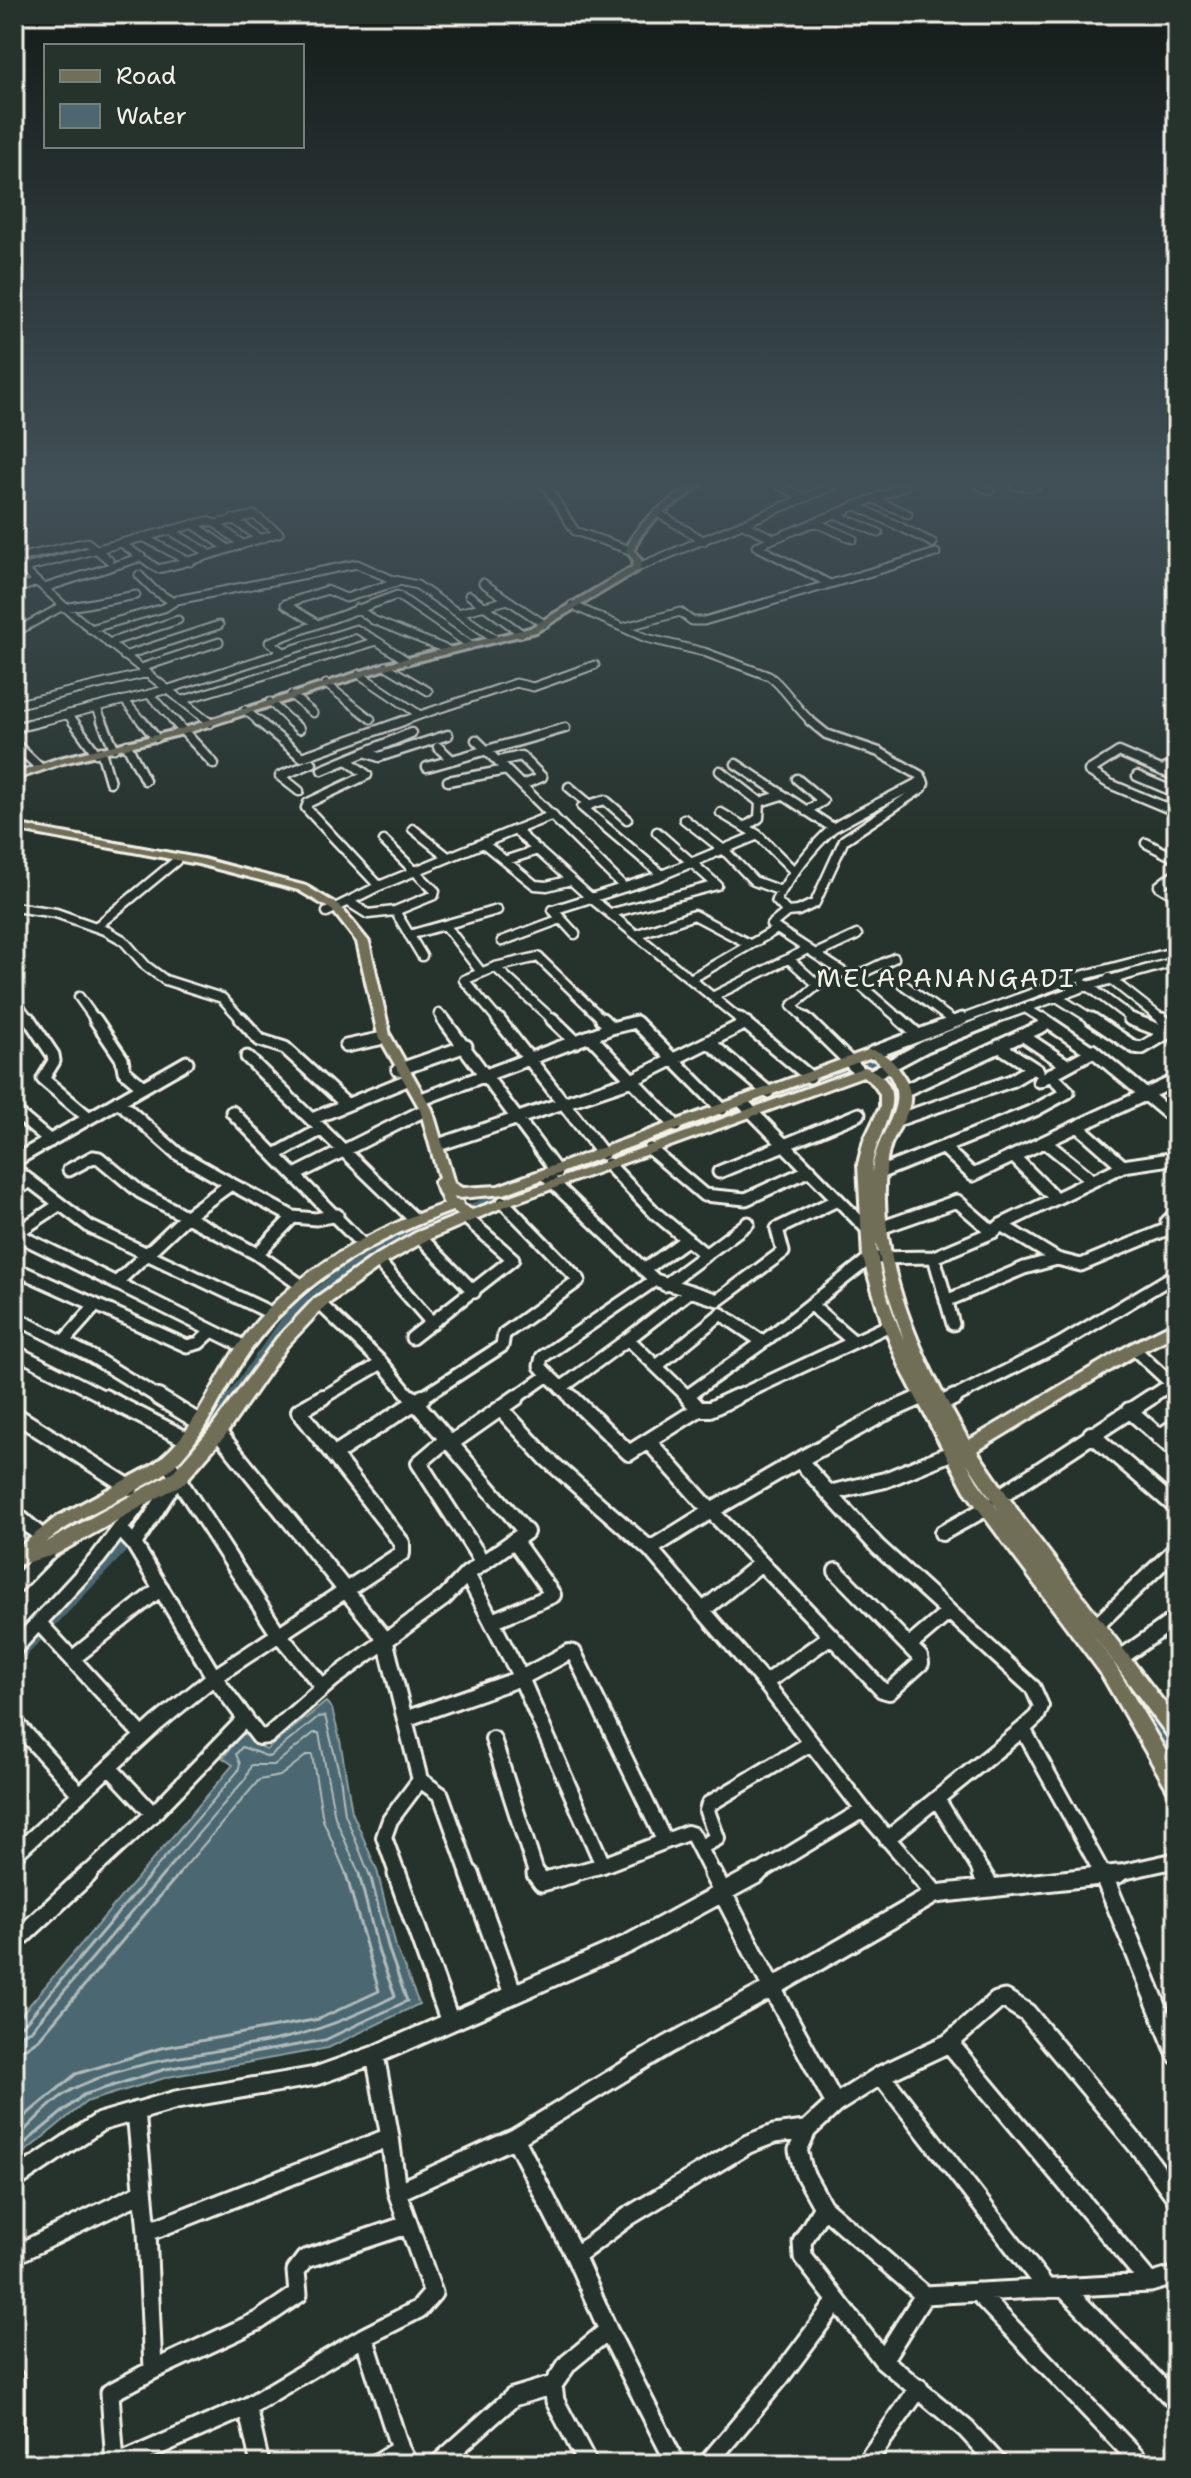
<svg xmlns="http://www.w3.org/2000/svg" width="1191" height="2478" font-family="'Shantell Sans',sans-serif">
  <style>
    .water { fill: #4c6772; stroke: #8f9ea1; stroke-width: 2 }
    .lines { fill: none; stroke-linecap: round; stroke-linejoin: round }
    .shore-far1 { stroke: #b1bab9; stroke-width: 2 }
    .shore { stroke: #b1bab9; stroke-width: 3 }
    .canal-far2 { stroke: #4c6772; stroke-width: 7 }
    .canal-far1 { stroke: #4c6772; stroke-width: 9 }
    .canal { stroke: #4c6772; stroke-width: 11 }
    .minor-far4-casing { stroke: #f4f1e8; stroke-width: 11 }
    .minor-far3-casing { stroke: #f4f1e8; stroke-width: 13 }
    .minor-far2-casing { stroke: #f4f1e8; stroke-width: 17 }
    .minor-far1-casing { stroke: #f4f1e8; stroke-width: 20 }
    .minor-casing { stroke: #f4f1e8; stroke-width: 23 }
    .major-casing { stroke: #f4f1e8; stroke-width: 6 }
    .minor-far4 { stroke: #26332d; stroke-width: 7 }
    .minor-far3 { stroke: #26332d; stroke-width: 8 }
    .minor-far2 { stroke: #26332d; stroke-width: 11 }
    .minor-far1 { stroke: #26332d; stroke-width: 14 }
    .minor { stroke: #26332d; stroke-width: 17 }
    .major { fill: #716e59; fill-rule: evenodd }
    .labels { text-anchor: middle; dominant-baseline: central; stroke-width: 6; stroke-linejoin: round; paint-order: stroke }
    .neighbourhood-label { font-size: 26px; letter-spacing: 2px; fill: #f4f1e8; stroke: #26332d }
  </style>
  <rect width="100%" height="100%" fill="#26332d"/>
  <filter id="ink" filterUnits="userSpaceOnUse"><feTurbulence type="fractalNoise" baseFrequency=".0125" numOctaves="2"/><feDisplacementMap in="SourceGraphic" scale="16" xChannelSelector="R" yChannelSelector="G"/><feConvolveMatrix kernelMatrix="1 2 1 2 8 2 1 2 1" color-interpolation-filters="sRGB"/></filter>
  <g filter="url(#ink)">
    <!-- water -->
    <path class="water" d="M326,1702l6,7 8,31 12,72 25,58 19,77 23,57 -91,44 -160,29 -82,25 -72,59v-138l219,-258 -10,-7 19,-25 24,17z"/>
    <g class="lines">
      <!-- shore-far1 -->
      <path class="shore-far1" d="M149,1876l89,-105 2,-7 -4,-10 6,-7 27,10 49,-40 7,-1 15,60 5,38 25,62
        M162,1876l84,-98 5,-13h23l40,-32h5l16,84 25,59
        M177,1876l82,-96 21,-4 27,-21h5l11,65 24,56"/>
      <!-- shore -->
      <path class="shore" d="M14,2027l10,-3 127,-150
        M14,2037l17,-7 133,-156
        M14,2049l12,-1 13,-9 140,-165
        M14,2125l62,-51 85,-26 158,-29 60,-28 -33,-117
        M14,2141c20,-19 40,-44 65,-55 64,-29 135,-32 202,-47 41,-9 77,-24 114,-43l-16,-43 -20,-79
        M14,2152l69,-57 83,-26 159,-29 82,-39 -18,-51 -19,-76"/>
      <!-- canal-far2 -->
      <path class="canal-far2" d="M1001,1012l111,-39 65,-17"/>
      <!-- canal-far1 -->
      <path class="canal-far1" d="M877,1142c16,-32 25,-44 1,-75
        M876,1235l13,68
        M230,1399l61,-86 64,-50 73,-39 500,-184"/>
      <!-- canal -->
      <path class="canal" d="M196,1447l36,-50
        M1111,1660l66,98
        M14,1661l107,-112 21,-29"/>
      <defs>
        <path id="minor-far4" d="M546,486l29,45 55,19
          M780,486l25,12
          M980,486l10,4
          M1015,486h21
          M873,499l35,15
          M855,505l78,38
          M658,513l46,28
          M835,514l44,19
          M254,515l25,18c-41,12 -79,27 -121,36l-37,-26 86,-22 9,3z
          M233,519l28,20
          M814,522l39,17
          M193,524l34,24
          M216,524l26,20
          M743,524l30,14
          M169,530l38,22
          M143,537l47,25
          M14,559l73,-17 22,18
          M14,561l61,55 135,107
          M636,568l197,-82
          M14,571l107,-28
          M139,575l15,15 19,12
          M483,583l61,41
          M828,583l-72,-37 149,-60
          M44,588l98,-31
          M14,590l23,-8
          M469,595l52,38
          M572,605l74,33 58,14 65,24c16,11 26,32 44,47
          M65,608l71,-13
          M357,608l16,12 75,30
          M458,613l50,-13
          M316,623l-31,-19 42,-14 19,8 51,-16
          M625,627l55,-15 12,9h12l232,-68
          M90,629l74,-21 13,-8 180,-36 34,15 26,6 77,53
          M14,633l49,-27
          M108,643l70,-23
          M284,652l-15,-10 128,-47 73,50
          M124,656l95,-31
          M386,666l42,25
          M141,668l78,-26
          M359,674l61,41 -22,8
          M326,684l45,35
          M149,694l27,29
          M291,695l22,18
          M183,700l194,-59 30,20
          M125,701l18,22
          M270,702l22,21
          M14,705l134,-32
          M97,708l6,15
          M245,710l16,13
          M68,714l6,9
          M420,715l96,-32 17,4 62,-22
          M34,723l135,-34 187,-60 21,12"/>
        <path id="minor-far3" d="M73,721l23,32
          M102,721l12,27
          M142,721l14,17
          M174,721l40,43
          M207,721l3,2
          M258,721l44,36 101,-36
          M290,721l9,8
          M14,728l28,-7
          M476,740l148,147
          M14,743l25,24
          M127,745l18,35
          M438,747l14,13
          M101,751l9,31
          M365,752l14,5 69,-22
          M347,760l20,15 -59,28 -2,5 73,78
          M499,761l22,-5 21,21 -20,8
          M736,764l97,64c-23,21 -41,45 -57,72l11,12 -16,13 81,53 50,43
          M427,767l138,-39
          M322,770l89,-37
          M720,771l40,31 22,-7
          M1162,771l15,-10
          M1137,776l40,17
          M1177,777l-58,-25 -30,19 21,13 67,28
          M797,779l26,22 -17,10
          M448,781l58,-11
          M569,787l21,18
          M299,791l-19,-15 32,-13
          M627,819l-22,-19 -23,7 79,67
          M684,819l41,32 29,30 27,10
          M745,827l14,-9 1,-16
          M833,828c30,-18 60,-31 90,-48
          M413,829l35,28
          M515,830l38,-15
          M758,835l36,36
          M384,841l51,50 -1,4 -39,16
          M483,843l52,42 12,1 24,-6
          M1146,843l31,16
          M507,860l31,-10
          M1177,872l-18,14 18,11
          M349,902l19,12 27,-3 27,45
          M14,907l42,6 51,18 16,9 23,26 19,14 57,18 21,23
          M327,912l52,-26 136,-56 77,69 150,122
          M787,912l11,-1 17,-8 29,-63 78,-52 2,-5 -3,-7 -42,-24 -53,-18 -16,-13
          M612,913l105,-28 -60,-53
          M445,925l36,47
          M96,927l80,-66
          M575,934l-22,-24 104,-33 101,-42 -37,-22
          M638,934l56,-19 55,29
          M409,935l88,-25
          M502,941l59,-22
          M816,954l41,-19
          M789,959l29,26 -26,21 16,15
          M495,967l59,54
          M692,978l85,-49
          M852,978l42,-20
          M1109,978l55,43
          M897,980l56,41
          M1083,982l52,39
          M714,996l94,-47
          M79,997l17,24
          M1057,997l38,24
          M18,1004l12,17
          M1027,1009l19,12
          M439,1014l6,7
          M499,1021l-35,-41 31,-13 43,-10 66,64
          M957,1021l120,-44 100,-26
          M989,1021l92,-33 96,-27"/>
        <path id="minor-far2" d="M29,1019l24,36 1,6 -11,18 46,39
          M95,1019l27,40 2,12 19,16
          M241,1019l19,21 25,8 61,56
          M443,1019l114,153
          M498,1019l105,135
          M552,1019l24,23
          M602,1019l9,9
          M740,1019l70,58
          M806,1019l53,52
          M900,1019l18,16
          M1092,1019l42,28 8,1 30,-18
          M1130,1019l37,14
          M1162,1019l15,16
          M1022,1035l45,30
          M590,1036l86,90
          M710,1043l58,49
          M346,1046l33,-7
          M1092,1050l85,71
          M872,1053l90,-34
          M247,1057l166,161
          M398,1070l68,-24
          M1038,1071l-39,-25 50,-23
          M872,1075l54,-29 68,-27
          M1039,1081l53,-29 -49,-33
          M903,1091l96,-44
          M422,1099l189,-71 25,-6 86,87
          M118,1101l60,53 53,30 -43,31 -72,68 129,64
          M742,1102l127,129
          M14,1111l36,30
          M232,1112l131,133
          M312,1119l93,-38
          M897,1120l114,-39 22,-13
          M1078,1126l45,40 54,-8
          M1045,1142l46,37
          M438,1145l194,-65 114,-57
          M943,1147l30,28 204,-95
          M650,1149l54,46 42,4 64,-29
          M275,1155l47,-26
          M1014,1157l41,41
          M14,1161l173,-99
          M608,1164l47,49 51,42
          M14,1169l76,58 181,86
          M69,1170l24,-13 6,1 41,34 117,62 45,32
          M719,1172l140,-58
          M879,1173l156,-63 33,-18 -18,-18
          M295,1175l124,-62
          M546,1176l109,104 63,20 65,-48 -6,-23 60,-29
          M231,1184l62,33 -36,37
          M14,1191l16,-10
          M1177,1212l-10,10 10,11
          M293,1217l23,2 21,-4
          M1001,1225l56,34 24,6 89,-37
          M883,1227l74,-26 36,31
          M14,1233l102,50
          M15,1234l44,-29
          M420,1237l54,55
          M934,1257l19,67
          M378,1261l54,62
          M644,1270l43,-31
          M25,1273l162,73 12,-3 12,-11
          M665,1285l83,-62
          M946,1301l78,-33 33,-9
          M319,1303l63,60
          M811,1305l42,36
          M14,1317l77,39 70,43
          M412,1338l101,-79 -48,-42
          M628,1339l62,-48
          M63,1342l33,-37
          M1134,1349l43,40
          M14,1351l94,48
          M382,1363l30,36
          M658,1365l63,-51 42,28 107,-84 64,-1 59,-25 8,-7 122,-59
          M548,1375l-8,-9 2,-9 113,-77
          M561,1388l67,-49 62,60
          M687,1396l76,-54
          M320,1399l62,-36
          M420,1399l82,-53 2,-12 75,-54 -76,-78
          M514,1399l34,-24 25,24
          M732,1399l158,-74
          M918,1399l4,-2
          M951,1399l109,-55 117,-70
          M1148,1399l29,-19"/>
        <path id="minor-far1" d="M104,1397l82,42
          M158,1397l41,25
          M323,1397l-24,14 103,132v10l-188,124 45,60 9,-1 65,-57 111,-81 23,-24 59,-42 -115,-135
          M571,1397l58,56 70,-44
          M688,1397l11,12h11l26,-12
          M941,1404l14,-7
          M501,1409l46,50 103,90 115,134
          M1129,1410l48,42
          M14,1414l117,74
          M218,1432l167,207 35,141 21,15 29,81
          M1091,1434l86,74
          M1159,1437l18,-12
          M446,1440l-27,23 64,100
          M648,1441l63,70 -61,38
          M450,1444l67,-47
          M333,1455l90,-58
          M799,1460l84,-46 39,-17
          M168,1463l109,169 46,55
          M829,1493l56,-13 66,-27
          M997,1498l154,-101
          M14,1513l26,22
          M942,1533l45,-25
          M134,1544l41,-63
          M836,1571l73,75
          M467,1574l54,104 82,187
          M14,1587l37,-38
          M702,1611l59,-48
          M492,1621l61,-26 -39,-55
          M39,1623l104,113
          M1097,1625l80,-77
          M831,1636l51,54 7,2 32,-29 -1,-6 -11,-11 40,-34
          M14,1649l84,-91 45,-60
          M1122,1657l55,-39
          M72,1659l89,-71
          M405,1719l116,-41 48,-26 5,1 90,187
          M14,1721l66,73
          M1023,1729l81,147
          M493,1739l44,137
          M109,1767l44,47
          M937,1799l47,77
          M863,1810l-98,-127 66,-47 -120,-125 88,-51 79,87 155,141 8,18 -4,10 -14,13 -136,110
          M701,1847l16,-9 -10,-27 2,-7 102,-61
          M14,1855l142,-131 58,-47 -80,-133 -12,-13
          M86,1876l67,-62 91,-94
          M398,1876l-14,-39 6,-17 30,-40
          M564,1876l39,-11 84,-32 6,2 21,41
          M754,1876l109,-66 57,66
          M1105,1876l72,-16"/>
        <path id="minor" d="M397,1874l53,148
          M470,1874l43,120
          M536,1874l6,8 29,-8
          M918,1874l17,20 183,-20
          M982,1874l9,14
          M1103,1874l74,181
          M935,1894l-163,94 63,116 -28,26 -9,20 6,23 19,34 -21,35 1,15 80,103 83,69 32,35
          M14,1943l74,-69
          M881,2075l166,214
          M835,2104l46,-29 68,-32 48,-42 8,-2 22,14 114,137 36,49
          M390,2137l7,55 118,-54 151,-92 106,-58 -59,-114
          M515,2138l60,118 33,74 -40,33 -15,22 2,16 33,63
          M14,2180l86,-58 76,-22 140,-24 59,-21 253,-111 129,-70
          M823,2207l101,88
          M147,2232l243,-95 -15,-82
          M14,2255l129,-63
          M575,2256l54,-40 119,-72 26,-10 31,-4
          M1150,2283l27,-8
          M1064,2288l113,115
          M977,2292l165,172
          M608,2330l68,134
          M364,2337l55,-28 14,-16 -36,-101
          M883,2360l41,-65 226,-12 -201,-240
          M153,2370l105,-49 40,-27 -2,-23 9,-12 102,-34
          M14,2378v18
          M14,2396v68
          M247,2407l13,57
          M115,2464l-5,-71 43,-23 -6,-138 -11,-121
          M117,2464l130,-57 117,-70 36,112
          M375,2464l25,-15 8,15
          M438,2464l75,-67 40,-12
          M707,2464l74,-88 55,-74
          M865,2464l54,-76"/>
        <path id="major" d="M691,486h9c-25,21 -54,32 -66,64l8,11 -3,9 -103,62 -147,36 -202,65 -124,30 -49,17v-6l42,-15 125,-30 202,-65 147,-36 102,-61 2,-6 -8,-11c12,-31 39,-46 65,-64z
          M14,824l189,35 103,27 34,20 29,36 21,93 42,74 22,74 8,5 36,-2 370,-136c19,-2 41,27 42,45 2,16 -11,31 -17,45 -5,9 -6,19 -7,29 -9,94 36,192 83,271l160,-95 48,-24v13l-38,19 -162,98 46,67 154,201v24l-6,-3 -83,-112 24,32 65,110v27l-7,-3 -70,-122 -135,-181 -64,-122 -18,-44 -20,-67 -5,-94 6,-24 16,-33v-13l-7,-10 -10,-8 -355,129 -83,36 -42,24 -59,42 -37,39 -63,91 -40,46 -127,71 -43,12v-15l41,-33 94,-51c44,-28 61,-82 90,-123 49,-70 126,-112 205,-140l-10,-22 5,-4 -19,-69 -42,-74 -21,-93 -25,-32 -34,-20 -100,-26 -184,-34zM872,1057c53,42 4,67 0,115 -2,-38 49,-83 -7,-105l-393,143 -9,-5 -1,-4 -7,-1 -1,-4 6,2 44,-4zM452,1211l7,4 -44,18 -42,24 -59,42 -37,39 -65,89 -40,46 -127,70c27,-22 59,-36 90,-52 14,-8 29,-15 41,-27 32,-32 47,-75 73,-112 49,-70 124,-112 203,-141zM876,1242l11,48 17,50c-13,-30 -26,-65 -28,-98zM967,1463l32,48 -22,-30z"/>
      </defs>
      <!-- minor-far4 casing -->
      <use href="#minor-far4" class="minor-far4-casing"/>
      <!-- minor-far3 casing -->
      <use href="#minor-far3" class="minor-far3-casing"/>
      <!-- minor-far2 casing -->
      <use href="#minor-far2" class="minor-far2-casing"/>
      <!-- minor-far1 casing -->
      <use href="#minor-far1" class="minor-far1-casing"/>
      <!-- minor casing -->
      <use href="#minor" class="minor-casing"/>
      <!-- major casing -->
      <use href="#major" class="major-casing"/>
      <!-- minor-far4 -->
      <use href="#minor-far4" class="minor-far4"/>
      <!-- minor-far3 -->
      <use href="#minor-far3" class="minor-far3"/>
      <!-- minor-far2 -->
      <use href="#minor-far2" class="minor-far2"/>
      <!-- minor-far1 -->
      <use href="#minor-far1" class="minor-far1"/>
      <!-- minor -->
      <use href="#minor" class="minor"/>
      <!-- major -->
      <use href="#major" class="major"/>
    </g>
  </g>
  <!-- sky -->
  <linearGradient id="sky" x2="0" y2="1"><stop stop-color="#151c19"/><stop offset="0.58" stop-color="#415057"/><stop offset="1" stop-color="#415057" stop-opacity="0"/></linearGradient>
  <rect width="1191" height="833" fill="url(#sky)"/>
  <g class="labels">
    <!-- neighbourhood labels -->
    <g class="neighbourhood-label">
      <text x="946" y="977">MELAPANANGADI</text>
    </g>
  </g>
  <!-- margin -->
  <rect width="1191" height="2478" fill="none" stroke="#26332d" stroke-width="48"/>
  <rect x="24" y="24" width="1143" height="2430" fill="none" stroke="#f4f1e8" stroke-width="3" filter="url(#ink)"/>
  <!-- legend -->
  <rect x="44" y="44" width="260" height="104" fill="#26332d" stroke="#787f78" stroke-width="2"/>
  <rect x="60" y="70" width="40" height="12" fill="#716e59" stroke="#787f78" stroke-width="2"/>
  <text x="116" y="84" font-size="24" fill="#f4f1e8">Road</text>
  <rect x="60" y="104" width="40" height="24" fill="#4c6772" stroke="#787f78" stroke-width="2"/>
  <text x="116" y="124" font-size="24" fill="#f4f1e8">Water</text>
</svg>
